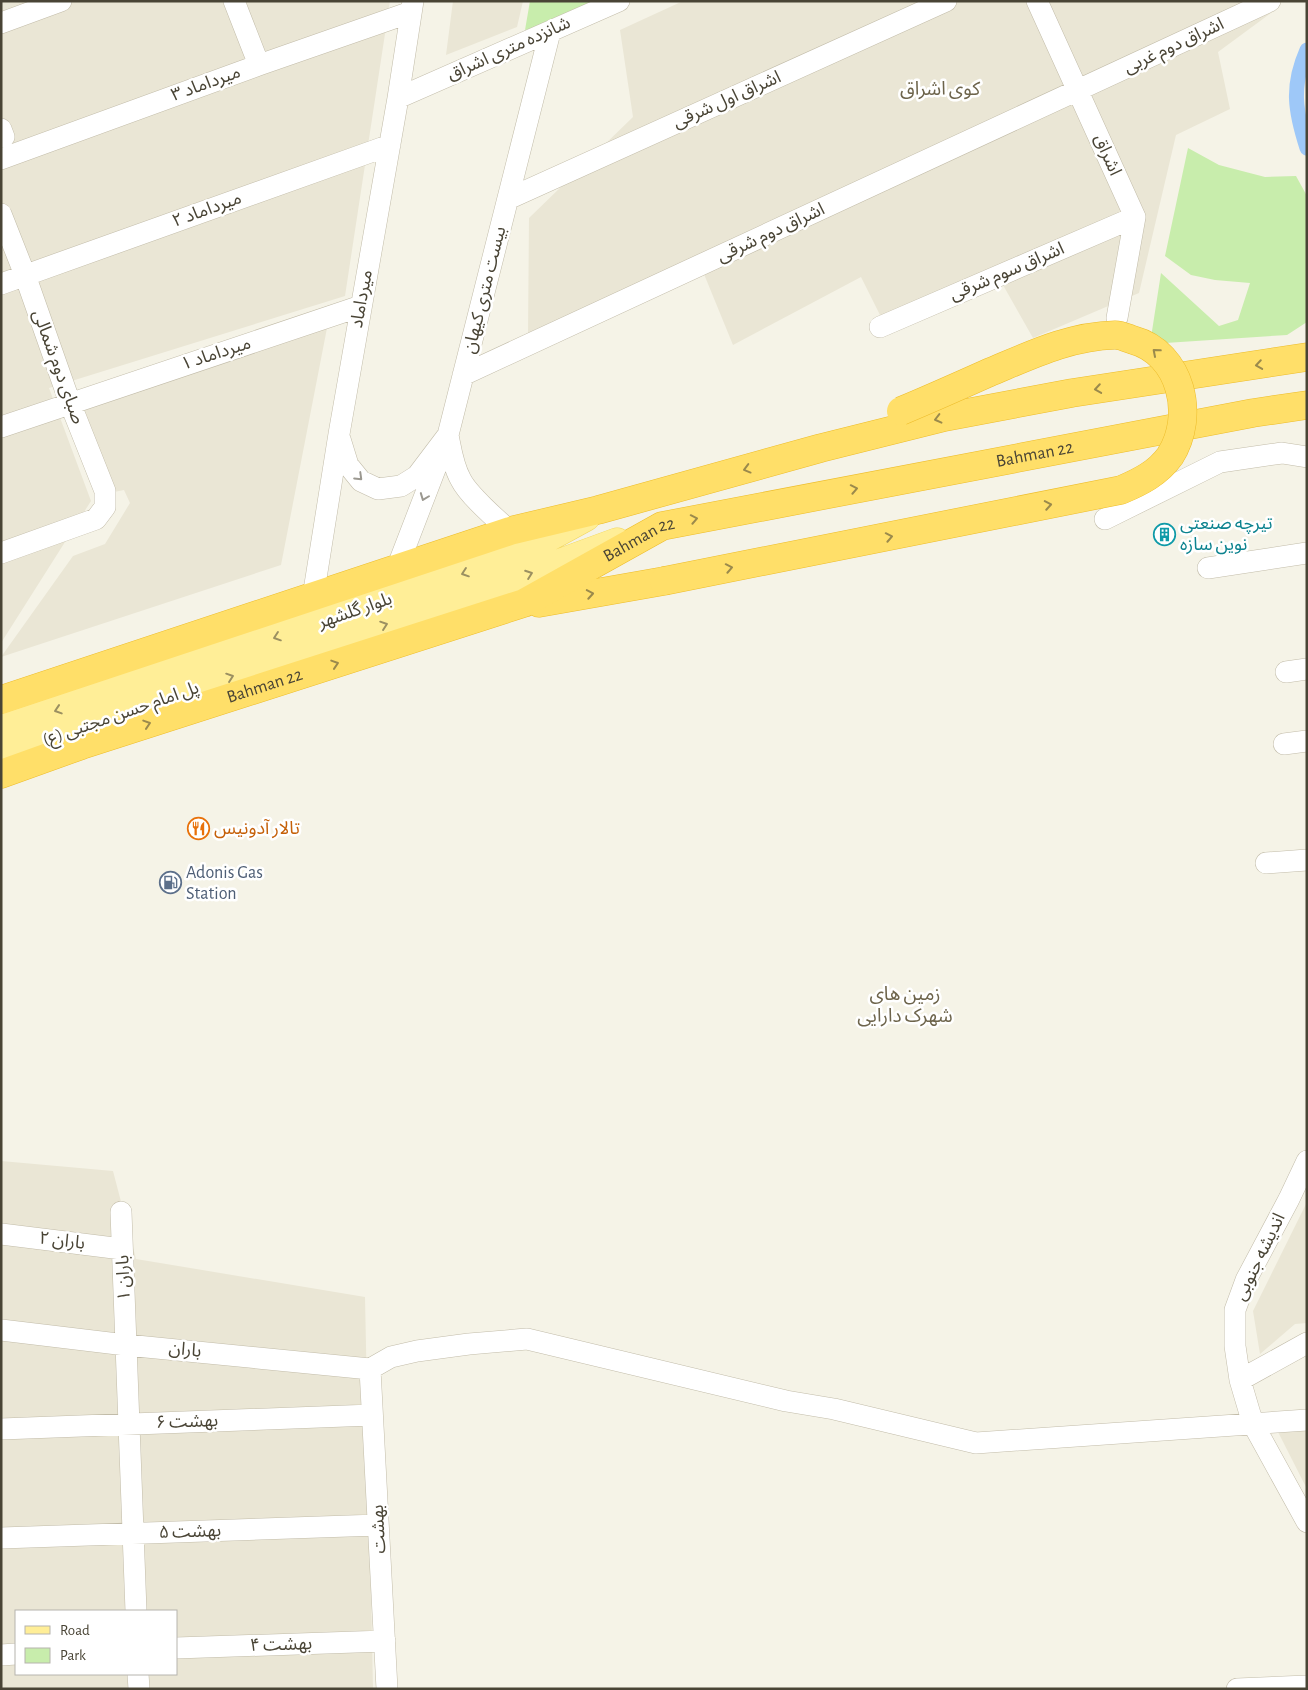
<svg xmlns="http://www.w3.org/2000/svg" width="1308" height="1690" font-family="'Alegreya Sans','Noto Sans Arabic',sans-serif">
  <style>
    .residential { fill: #eae6d5; fill-rule: evenodd }
    .green { fill: #c8edac }
    .lines { fill: none; stroke-linecap: round; stroke-linejoin: round }
    .canal { stroke: #9ec8f8; stroke-width: 15 }
    .minor-casing { stroke: #c2bca9; stroke-width: 22 }
    .major-casing { stroke: #f0d55b; stroke-width: 29 }
    .highway-casing { stroke: #edbc2a; stroke-width: 29 }
    .minor { stroke: #fff; stroke-width: 21 }
    .major { stroke: #ffee97; stroke-width: 28 }
    .highway { stroke: #ffdf69; stroke-width: 28 }
    .highway-bridge-casing { stroke: #edbc2a; stroke-width: 29; stroke-linecap: butt }
    .highway-bridge { stroke: #ffdf69; stroke-width: 28 }
    .oneway { stroke: #9b8a4c }
    .oneway2 { stroke: #9b9890 }
    .oneway3 { stroke: #9b9061 }
    .labels { text-anchor: middle; dominant-baseline: central; stroke-width: 5; stroke-linejoin: round; paint-order: stroke }
    .street-label { font-size: 18px; fill: #494435; stroke: #fff }
    .culture-label { font-size: 18px; fill: #0d838f; stroke: #fff; text-anchor: start }
    .food-label { font-size: 18px; fill: #c56008; stroke: #fff; text-anchor: start }
    .service-label { font-size: 18px; fill: #4e5e75; stroke: #fff; text-anchor: start }
    .neighbourhood-label { font-size: 19px; fill: #6d644b; stroke: #fff }
  </style>
  <rect width="100%" height="100%" fill="#f5f3e7"/>
  <!-- residential -->
  <path class="residential" d="M1,1h389l-45,295 -296,92 42,113 -90,142z
    M453,1h70l-6,26 -71,28z
    M683,1h590l2,9 -57,42 12,57 -54,26 -37,158 -106,45 -30,-53 -115,46 -27,-54 -128,68 -36,-88 -169,78 1,-117 104,-101 -13,-87z
    M327,328l-46,237 -280,92 72,-101 32,-12 25,-41 -6,-13 -10,2 -35,-82z
    M1,1161l112,10 23,88 229,38 8,392h-372zM16,1611h160v63h-160z
    M1307,1202v121l-12,1 -35,30 -7,-43z
    M1307,1428v61l-30,-59z"/>
  <!-- green -->
  <path class="green" d="M530,1h74l-40,19 -39,10z
    M1188,148l31,17 46,12 31,-1 11,20v126l-20,13 -137,9 11,-71 58,53 19,-6 12,-37 -35,-3 -24,-5 -26,-19z"/>
  <g class="lines">
    <!-- canal -->
    <path class="canal" d="M1307,50c-16,36 -12,61 0,98"/>
    <defs>
      <path id="minor" d="M234,1l25,64
        M1037,1l98,216 -18,101
        M1,23l60,-22
        M398,98l221,-97
        M1,129l3,8
        M1,159l258,-94 152,-53
        M508,199l438,-198
        M1,214l24,61 45,128 35,88v16l-9,12 -95,34
        M1,284l389,-139
        M880,327l255,-110
        M463,375l807,-374
        M1,427l360,-121
        M340,439l8,26 13,16 17,8 23,-3 16,-10 31,-41
        M1105,519l115,-57 62,-9 25,4
        M510,531c-13,-11 -42,-37 -49,-51 -8,-14 -10,-30 -13,-45l102,-403
        M397,568l42,-109
        M1208,568l99,-15
        M313,597l26,-163 59,-336 15,-97
        M1286,672l21,-3
        M1284,744l23,-3
        M1266,863l41,-3
        M1307,1161l-18,38 -43,81 -11,30v36l5,34 13,44 54,98
        M121,1212l15,399
        M1,1234l121,15
        M1,1330l125,15 244,24
        M370,1369l21,-12 26,-6 52,-7 58,-5 259,62 48,8 142,34 331,-23
        M370,1369l17,320
        M1240,1380l67,-37
        M1,1429l371,-14
        M1,1538l377,-13
        M176,1648l209,-7
        M1,1655l15,-1
        M138,1674l1,15
        M1237,1689l70,-3"/>
      <path id="major" d="M1,729l510,-171 75,-41
        M1,755l466,-158 150,-55"/>
      <g id="highway">
        <path d="M539,603l125,-22"/>
        <path d="M1,700l509,-169 88,-21 223,-62 124,-31 127,-24 235,-36"/>
        <path id="s1" d="M1,774l81,-29 442,-142 138,-77 591,-113 54,-8"/>
      </g>
    </defs>
    <!-- minor casing -->
    <use href="#minor" class="minor-casing"/>
    <!-- major casing -->
    <use href="#major" class="major-casing"/>
    <!-- highway casing -->
    <use href="#highway" class="highway-casing"/>
    <!-- minor -->
    <use href="#minor" class="minor"/>
    <!-- major -->
    <use href="#major" class="major"/>
    <!-- highway -->
    <use href="#highway" class="highway"/>
    <defs>
      <path id="highway-bridge" d="M664,581l457,-91c19,-8 37,-17 49,-34 26,-40 11,-103 -37,-116 -6,-2 -12,-5 -18,-5 -46,1 -86,21 -127,38 -29,13 -58,26 -87,38"/>
    </defs>
    <!-- highway-bridge casing -->
    <use href="#highway-bridge" class="highway-bridge-casing"/>
    <!-- highway-bridge -->
    <use href="#highway-bridge" class="highway-bridge"/>
  </g>
  <!-- one-way arrows -->
  <defs><path id="oneway-chevron" d="M-2-3.5L2.5 0L-2 3.5" fill="none" stroke-width="1.6" stroke-linecap="round" stroke-linejoin="round" transform="scale(1.25)"/></defs>
  <g class="oneway">
    <use href="#oneway-chevron" transform="translate(1156 352) rotate(-139)"/>
    <use href="#oneway-chevron" transform="translate(1259 365) rotate(171)"/>
    <use href="#oneway-chevron" transform="translate(1098 389) rotate(171)"/>
    <use href="#oneway-chevron" transform="translate(938 419) rotate(166)"/>
    <use href="#oneway-chevron" transform="translate(747 469) rotate(165)"/>
    <use href="#oneway-chevron" transform="translate(854 489) rotate(-11)"/>
    <use href="#oneway-chevron" transform="translate(1048 505) rotate(-10)"/>
    <use href="#oneway-chevron" transform="translate(694 519) rotate(-11)"/>
    <use href="#oneway-chevron" transform="translate(889 537) rotate(-11)"/>
    <use href="#oneway-chevron" transform="translate(729 568) rotate(-11)"/>
    <use href="#oneway-chevron" transform="translate(590 594) rotate(-10)"/>
    <use href="#oneway-chevron" transform="translate(335 664) rotate(-18)"/>
    <use href="#oneway-chevron" transform="translate(147 724) rotate(-18)"/>
  </g>
  <g class="oneway2">
    <use href="#oneway-chevron" transform="translate(359 477) rotate(44)"/>
    <use href="#oneway-chevron" transform="translate(424 497) rotate(111)"/>
  </g>
  <g class="oneway3">
    <use href="#oneway-chevron" transform="translate(465 573) rotate(161)"/>
    <use href="#oneway-chevron" transform="translate(529 574) rotate(-20)"/>
    <use href="#oneway-chevron" transform="translate(384 625) rotate(-19)"/>
    <use href="#oneway-chevron" transform="translate(277 637) rotate(161)"/>
    <use href="#oneway-chevron" transform="translate(230 677) rotate(-19)"/>
    <use href="#oneway-chevron" transform="translate(58 710) rotate(162)"/>
  </g>
  <!-- icons -->
  <defs>
    <symbol id="building-ring" viewBox="-11 -11 22 22"><circle r="9.5" fill="#fff" stroke="#0f9aa8" stroke-width="1.5"/><path d="M-4-6H4V6H1V3H-1V6H-4ZM-2.5-4.3h1.7v1.8h-1.7ZM.8-4.3h1.7v1.8H.8ZM-2.5-1h1.7V.8h-1.7ZM.8-1h1.7V.8H.8Z" fill="#0f9aa8"/></symbol>
    <symbol id="restaurant-ring" viewBox="-11 -11 22 22"><circle r="9.5" fill="#fff" stroke="#e8710a" stroke-width="1.5"/><path d="M-5-6h1v4h1v-4h1v4h1v-4h1v5L-1.5 .5V6h-2V.5L-5-1ZM5-6V6H3V1.5H1.5Q1.5-4 5-6Z" fill="#e8710a"/></symbol>
    <symbol id="fuel-ring" viewBox="-11 -11 22 22"><circle r="9.5" fill="#fff" stroke="#5c6f8a" stroke-width="1.5"/><path d="M-5.5-6h7V0h2V4h1.3V-2.5L3-4.5l.8-.8L6-3V5H2.5V1h-1V6h-7ZM-4.2-4.7v3.2H.2V-4.7Z" fill="#5c6f8a"/></symbol>
  </defs>
  <g fill-rule="evenodd">
    <use href="#building-ring" x="1152" y="522" width="25" height="25"/>
    <use href="#restaurant-ring" x="186" y="816" width="25" height="25"/>
    <use href="#fuel-ring" x="158" y="870" width="25" height="25"/>
  </g>
  <g class="labels">
    <!-- street labels -->
    <g class="street-label">
      <text transform="translate(1174 46) rotate(-25)">اشراق دوم غربی</text>
      <text transform="translate(509 49) rotate(-24)">شانزده متری اشراق</text>
      <text transform="translate(206 84) rotate(-20)">میرداماد ۳</text>
      <text transform="translate(727 100) rotate(-24)">اشراق اول شرقی</text>
      <text transform="translate(1107 155) rotate(66)">اشراق</text>
      <text transform="translate(207 210) rotate(-20)">میرداماد ۲</text>
      <text transform="translate(771 233) rotate(-25)">اشراق دوم شرقی</text>
      <text transform="translate(1007 272) rotate(-23)">اشراق سوم شرقی</text>
      <text transform="translate(485 290) rotate(-76)">بیست متری کیهان</text>
      <text transform="translate(362 299) rotate(-80)">میرداماد</text>
      <text transform="translate(216 354) rotate(-18)">میرداماد ۱</text>
      <text transform="translate(58 367) rotate(70)">صبای دوم شمالی</text>
      <text stroke="none"><textPath href="#s1" startOffset="1088">Bahman 22</textPath></text>
      <text stroke="none"><textPath href="#s1" startOffset="682">Bahman 22</textPath></text>
      <text transform="translate(355 611) rotate(-19)">بلوار گلشهر</text>
      <text stroke="none"><textPath href="#s1" startOffset="278">Bahman 22</textPath></text>
      <text transform="translate(121 714) rotate(-19)">پل امام حسن مجتبی (ع)</text>
      <text transform="translate(62 1241) rotate(7)">باران ۲</text>
      <text transform="translate(1260 1257) rotate(-64)">اندیشه جنوبی</text>
      <text transform="translate(124 1278) rotate(-92)">باران ۱</text>
      <text transform="translate(185 1350) rotate(6)">باران</text>
      <text transform="translate(187 1422) rotate(-2)">بهشت ۶</text>
      <text transform="translate(379 1529) rotate(-93)">بهشت</text>
      <text transform="translate(190 1532) rotate(-2)">بهشت ۵</text>
      <text transform="translate(281 1645) rotate(-2)">بهشت ۴</text>
    </g>
    <!-- culture labels -->
    <g class="culture-label">
      <text x="1180" y="524">تیرچه صنعتی<tspan x="1180" dy="21">نوین سازه</tspan></text>
    </g>
    <!-- food labels -->
    <g class="food-label">
      <text x="214" y="829">تالار آدونیس</text>
    </g>
    <!-- service labels -->
    <g class="service-label">
      <text x="186" y="873">Adonis Gas<tspan x="186" dy="21">Station</tspan></text>
    </g>
    <!-- neighbourhood labels -->
    <g class="neighbourhood-label">
      <text x="940" y="89">کوی اشراق</text>
      <text x="905" y="994">زمین های<tspan x="905" dy="22">شهرک دارایی</tspan></text>
    </g>
  </g>
  <!-- border -->
  <rect width="1308" height="1690" fill="none" stroke="#494435" stroke-width="5"/>
  <!-- legend -->
  <rect x="15" y="1610" width="162" height="65" fill="#ffffff" stroke="#b6b4ae"/>
  <rect x="25" y="1626" width="25" height="8" fill="#ffee97" stroke="#b6b4ae"/>
  <text x="60" y="1635" font-size="15" fill="#494435">Road</text>
  <rect x="25" y="1648" width="25" height="15" fill="#c8edac" stroke="#b6b4ae"/>
  <text x="60" y="1660" font-size="15" fill="#494435">Park</text>
</svg>
